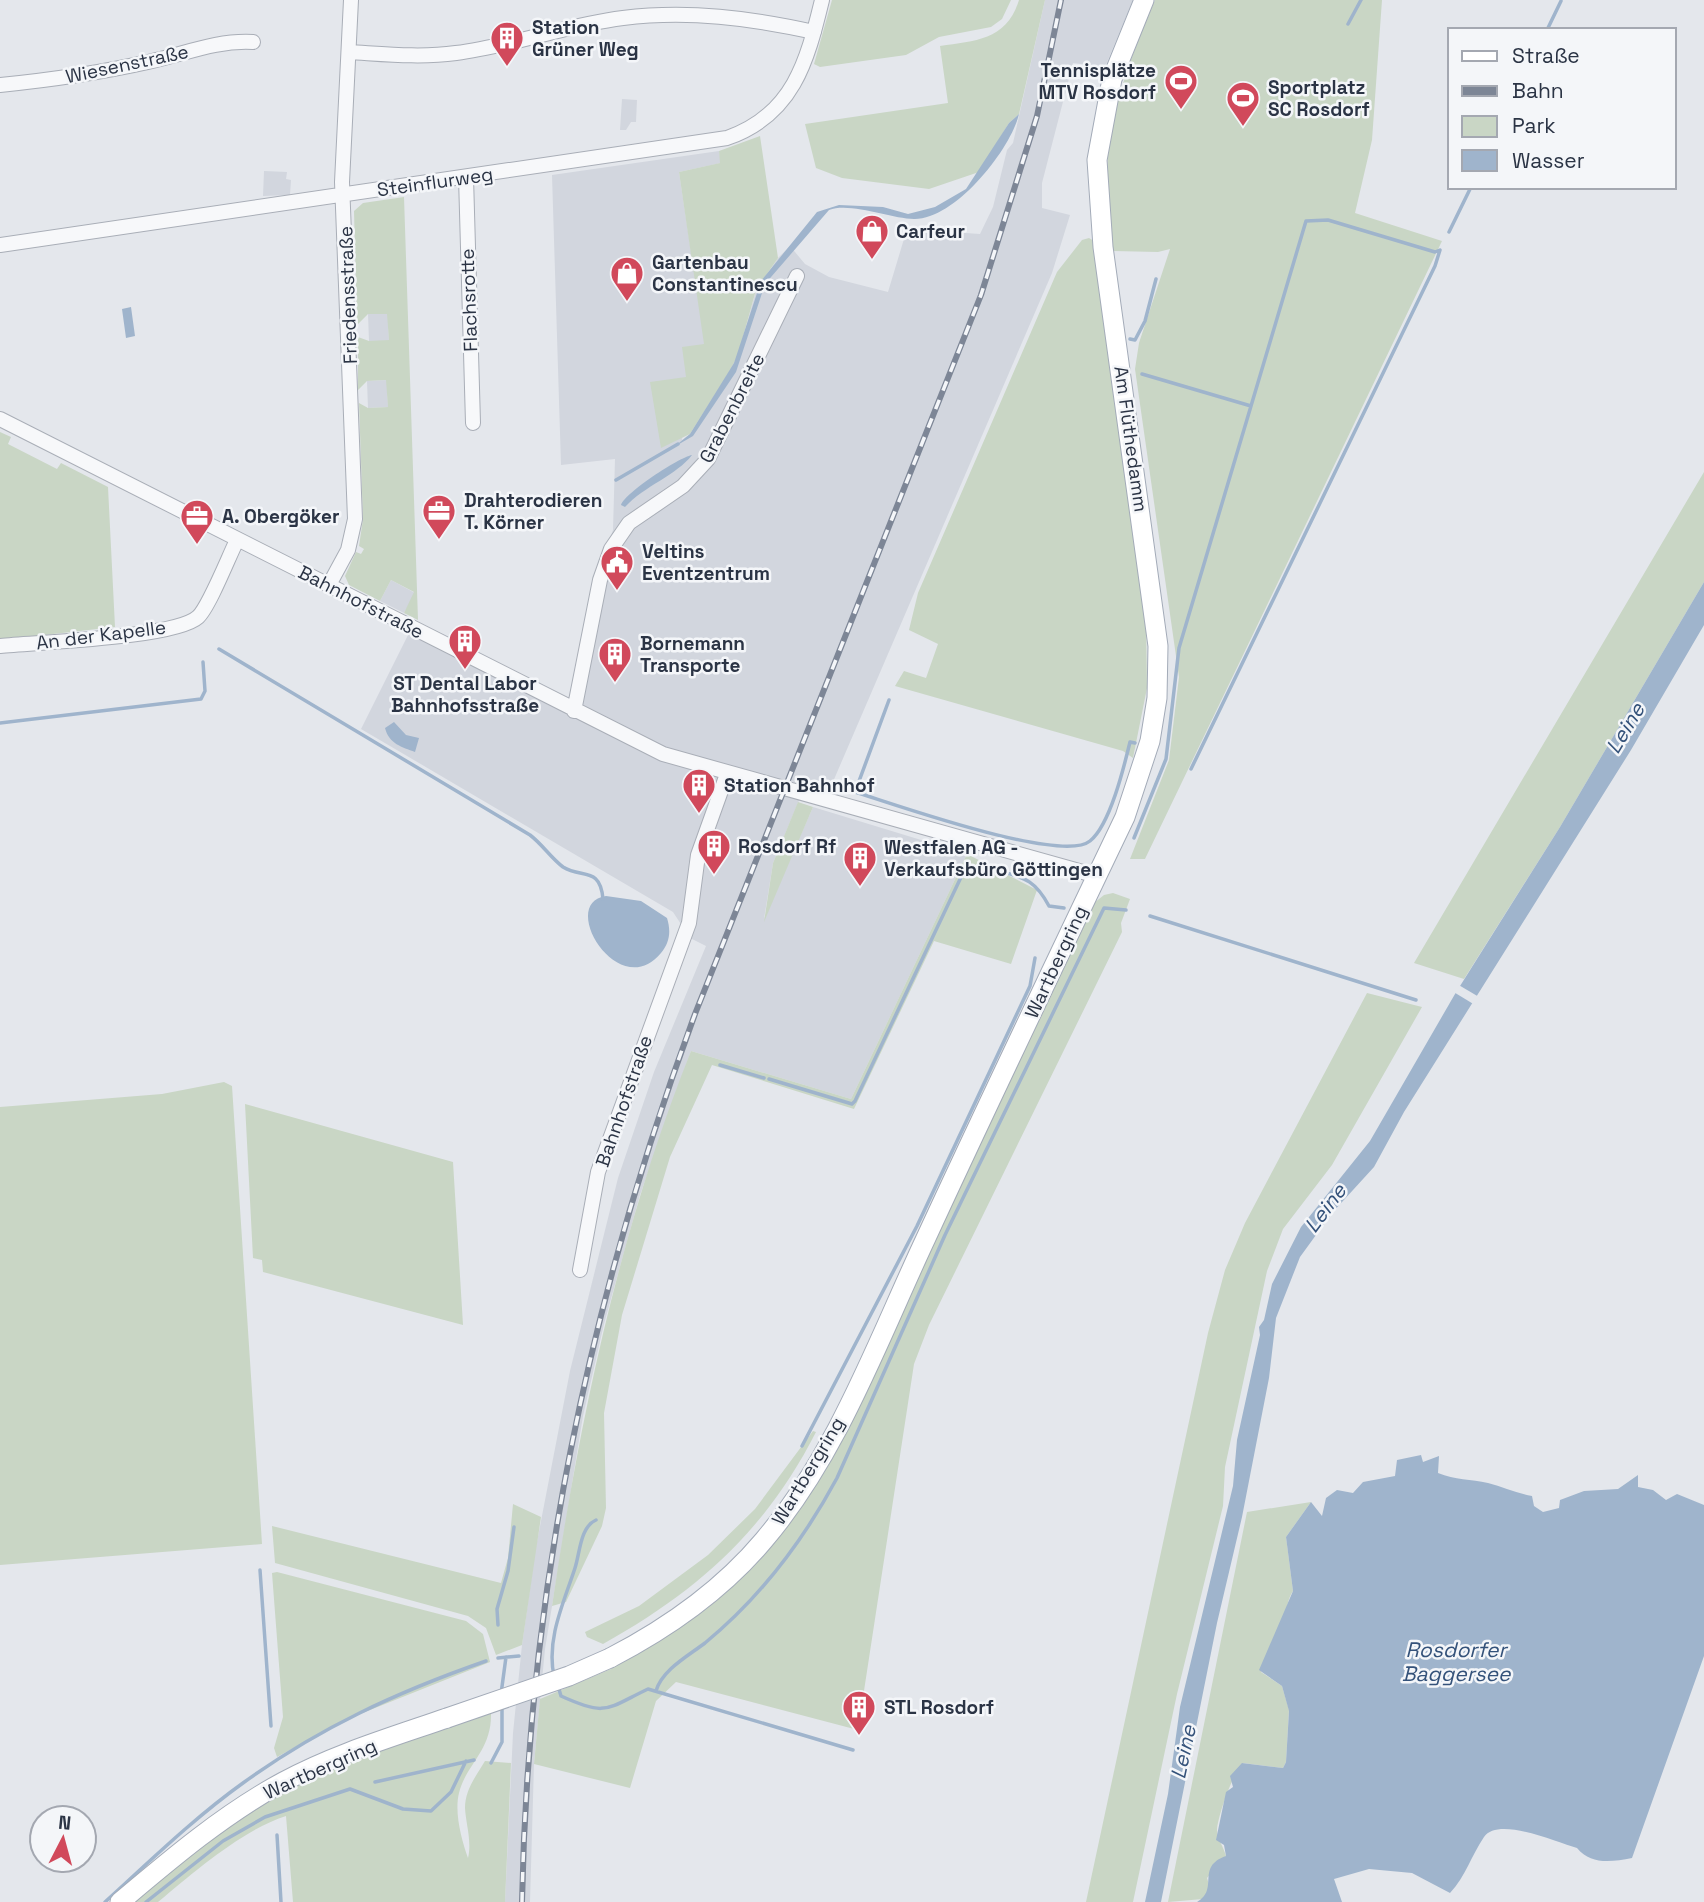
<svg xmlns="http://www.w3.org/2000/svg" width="1704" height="1902" font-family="'Space Grotesk',sans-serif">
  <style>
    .built { fill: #d2d6de }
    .green { fill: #c9d6c5 }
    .water { fill: #9fb4cc }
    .pier { fill: #e4e7ec }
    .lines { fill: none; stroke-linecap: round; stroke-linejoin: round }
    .stream { stroke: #9fb4cc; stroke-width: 3.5 }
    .minor-casing { stroke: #a9aeb7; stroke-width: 16 }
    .major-casing { stroke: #a3abb8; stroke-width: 21 }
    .minor { stroke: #f7f8fa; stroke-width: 14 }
    .major { stroke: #fff; stroke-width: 19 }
    .rail-casing { stroke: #7d8696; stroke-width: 6 }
    .rail { stroke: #f4f6f9; stroke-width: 3.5; stroke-dasharray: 10; stroke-linecap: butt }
    .major-bridge-casing { stroke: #a3abb8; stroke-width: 21; stroke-linecap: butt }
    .major-bridge { stroke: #fff; stroke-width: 19 }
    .labels { text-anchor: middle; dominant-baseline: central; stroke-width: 5; stroke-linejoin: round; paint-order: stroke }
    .poi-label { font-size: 19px; font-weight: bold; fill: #2b3445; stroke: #f4f6f9; text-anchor: start }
    .street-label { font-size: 19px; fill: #2b3445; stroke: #f4f6f9 }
    .water-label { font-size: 21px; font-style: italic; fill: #34527a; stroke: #f4f6f9 }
  </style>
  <rect width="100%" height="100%" fill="#e4e7ec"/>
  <!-- built -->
  <path class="built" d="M1045,0h88l-28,67 -32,-4 -31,120v25l28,7 -18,58 -223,518 -24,-5 -32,77 -9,56 49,-112 154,47 -116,245 -160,-48 -51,144 -36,129 -21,92 -38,233 -11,115 -4,138h-25l8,-169 9,-88 13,-93 35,-181 48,-193 36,-106 52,-126 -16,-8 -17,-26 -312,-183 48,-96 164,84 24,-143 16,-44 2,-71 -54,6 -9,-290 167,-24 2,12 -42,9 26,172 -19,33 -4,63 8,-6 48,-79 18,-64 22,-33 12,-12 15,18 24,13 59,15 19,-63 73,5 13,-27 14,-57 6,-7z
    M622,99l15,1 -1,22h-5l-5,8h-6z
    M264,171l23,1 -1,7 5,1 -1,15 -27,1z
    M388,313l1,28h-20l-1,-27z
    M387,380l1,27 -20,1 -1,-27z
    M391,580l24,13 -11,20 -24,-12z"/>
  <!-- green -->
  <path class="green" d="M832,0h179l-9,19 -11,8 -52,10 -33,18 -86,12 -6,-3z
    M1019,0h26l-26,114 -10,9 -30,49 -50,17 -87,-11 -26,-10 -11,-44 143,-21 -8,-57c36,-5 67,-6 79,-46z
    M1155,0h227l-10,140 -17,73 87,28 -297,618h-15l39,-99 10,-83 -44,-308 4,-26 31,-94 -12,3 -45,-1c-2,-23 -6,-47 -6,-70 0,-65 23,-122 48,-181z
    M760,136l18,122 -22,32 -18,65 -9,17 -39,62 -29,14 -11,-66 36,-5 -4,-30 22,-3 -25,-172 41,-9 -1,-12z
    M404,197l14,423 -14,-7 10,-21 -23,-12 -11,21 -31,-16 -4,-9 11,-24 5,2 3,-5 -5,-3 4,-27 -4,-116 9,5 20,-1 -2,-27 -19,1 -9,9v-53l11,4 20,-1 -2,-26h-19l-11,11 -3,-114 9,-8z
    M1089,238l5,3 52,377 1,70 -14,70 -10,-7 -228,-65 9,-15 22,7 12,-34 -29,-14 9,-37 139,-321 25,-32z
    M0,432l11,5 -3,7 49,25 4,-6 47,24 7,140 -115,13z
    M1704,472v110l-144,245 -96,152 -50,-16z
    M798,802l15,5 -49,115 9,-59z
    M967,854l70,36 -26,74 -77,-23 -80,168 -142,-44 -42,92 -48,158 -18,98 2,95 -4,18 -36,76 -14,4c28,-190 68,-377 139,-555l160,48z
    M1113,893l17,6 -9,24 1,9 -193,393 -15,39 -56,366 -182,-48 -20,19 -26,87 -96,-24 6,-65 71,-30 31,-21 137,-117 315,-628 10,-8z
    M1367,993l55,14 -90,158 -49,64 -16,42 -42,196 -2,39 -46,188 -44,208h-47l122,-569 17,-63 20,-47z
    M224,1082l8,4 30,458 -262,21v-458l162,-13z
    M245,1104l208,58 10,163 -200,-53 -1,-12 -9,-2z
    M813,1431l3,1c-50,98 -118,159 -213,212l-16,-7 -2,-5 54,-26 69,-51 47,-46z
    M1311,1502l-25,35 7,54c-6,9 -5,16 -9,26 -7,20 -19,34 -23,55l21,14 7,24 -3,52 -3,6 -40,-5c-10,10 -25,52 -26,67 0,8 7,18 9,26l-19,22 3,10 -7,11 -35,3 79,-390z
    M513,1504l28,13 -19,128 -26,10 -10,-27 -18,-12 -193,-53 -3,-37 229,57 7,-25z
    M277,1572l189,49 17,13 7,28 -145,58 -68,37 -3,-9 9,-31 -11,-144z
    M491,1713c1,38 -25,51 -32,80 -5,20 3,48 9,65 4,-17 -2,-33 -3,-50 0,-18 11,-32 20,-47l26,2 -6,139h-212l-7,-86c-44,14 -92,56 -128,86h-28l100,-80 90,-50z"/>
  <!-- water -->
  <path class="water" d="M1019,114c-8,35 -64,106 -105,105 -23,0 -63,-17 -85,-9l-64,74 -29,88 -43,64 -19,11 16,-13 44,-71 27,-82 56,-69 22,-7 44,2 25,7 27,-7 31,-18 43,-66z
    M131,307l4,29 -9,2 -4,-29z
    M692,455c-15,20 -48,31 -67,52l-4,-2c5,-13 57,-47 71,-50z
    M1704,582v43l-73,125 -227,362 -30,55 -42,46 -32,44 -24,61 -7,60 -27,139 -25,106 -56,279h-16l23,-108 12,-87 53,-221 4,-46 23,-105 -1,-8 5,-7 8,-36 29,-57 69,-86 85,-147 105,-167z
    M394,722l12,13 13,3 -4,14c-13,-5 -26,-8 -30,-24z
    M606,896l35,5 26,17c4,13 3,24 -6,35 -42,51 -104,-50 -55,-57z
    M1421,1455l2,7 16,-6 -1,17c17,7 33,6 50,10 15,4 28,10 44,13l2,10 9,6 16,-4 1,-8 24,-9 34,-2 20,-14v12l15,3 13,10 11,-6 27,11v151l-72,202c-21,4 -41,7 -55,-10 -21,-6 -79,-32 -93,-11 -13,19 -18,39 -34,56l-38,-20 -43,-4 -35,10 8,23h-145c23,-13 -2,-35 29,-46l-2,-11 -8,-5 10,-48 7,-5 -3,-11 12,-13 41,5 3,-6 3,-51 -7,-25 -23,-16 34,-79 -7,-54 25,-35 11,14 4,-18 11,-8 16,3 10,-11 32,-6 2,-16z"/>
  <!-- pier -->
  <path class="pier" d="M1457,984l22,13 -4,8 -23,-14z"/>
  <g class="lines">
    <!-- stream -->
    <path class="stream" d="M1348,24l13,-24
      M1547,30l14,-29
      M1449,232l22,-45
      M1130,339l5,1 10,-19 11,-42
      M1142,374l109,32 55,-185 22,-1 107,32 5,-2 -5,16 -244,503
      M616,480l62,-36
      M219,649l311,186c12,9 21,23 33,32 19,12 37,-1 40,32
      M889,700l-34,92c39,12 207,72 235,49 20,-16 34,-74 40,-99l5,1
      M0,723l201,-24 4,-8 -2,-29
      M1134,838l32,-79 13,-111 72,-242
      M990,868c31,10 43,8 59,38l15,2
      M1150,916l266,84
      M720,1065l44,13
      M769,1079l83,25 3,-3 108,-228 4,-2
      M802,1446l115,-220 113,-240 5,-28
      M260,1570l11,156
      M498,1625l-1,-16 11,-38 6,-44
      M498,1658l21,-2
      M554,1676c-8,-37 10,-74 21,-108 5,-15 5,-41 21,-48
      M558,1686l3,10c46,21 45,13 87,-7l205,61
      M656,1691c6,-21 32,-35 49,-48 56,-46 98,-102 132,-165l108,-243 159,-327 22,2
      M501,1694l5,-37
      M491,1763l11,-21v-37
      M375,1782l99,-22
      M277,1835l4,67
      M105,1902c44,-40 89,-84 138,-119 76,-55 154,-91 243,-122
      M146,1902l77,-61 42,-24 85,-28 53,20 28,2 20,-19 15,-31"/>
    <defs>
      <path id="minor" d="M349,52c35,2 71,6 107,1 56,-7 110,-28 167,-35 65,-8 128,0 191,14
        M0,85c50,-5 99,-12 148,-23 37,-8 67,-22 105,-20
        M466,177l7,246
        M0,245l727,-107c66,-23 80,-76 95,-138
        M0,419l663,335 434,122
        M329,585l19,-35 7,-31 -13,-337 9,-182
        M0,646c36,-4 175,-8 198,-29 11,-10 31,-61 39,-77
        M574,711l26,-131 11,-31 18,-26 54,-37 25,-27 89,-183
        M580,1270l18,-98 91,-249 9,-68 29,-81"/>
      <path id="major" d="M610,1658c58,-30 112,-68 154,-118 74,-87 114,-200 162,-302 65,-141 132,-281 199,-421l25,-76 7,-43 1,-52 -55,-399 -6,-87 15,-81 32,-79
        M120,1902c52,-44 104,-88 163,-120 52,-28 109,-45 164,-64"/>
    </defs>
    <!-- minor casing -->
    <use href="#minor" class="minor-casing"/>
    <!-- major casing -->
    <use href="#major" class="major-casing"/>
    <!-- minor -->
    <use href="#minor" class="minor"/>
    <!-- major -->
    <use href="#major" class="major"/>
    <defs>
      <path id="rail" d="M522,1902c6,-309 66,-599 173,-888l286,-719 56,-179 24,-116"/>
    </defs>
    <!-- rail casing -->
    <use href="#rail" class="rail-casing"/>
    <!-- rail -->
    <use href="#rail" class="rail"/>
    <defs>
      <path id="major-bridge" d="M447,1718l122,-42 41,-18"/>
    </defs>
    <!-- major-bridge casing -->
    <use href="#major-bridge" class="major-bridge-casing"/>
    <!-- major-bridge -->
    <use href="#major-bridge" class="major-bridge"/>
  </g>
  <!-- icons -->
  <defs>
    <symbol id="building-pin" viewBox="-11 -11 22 30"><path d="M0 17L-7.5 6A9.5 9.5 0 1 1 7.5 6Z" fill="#d1495b" stroke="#f4f6f9"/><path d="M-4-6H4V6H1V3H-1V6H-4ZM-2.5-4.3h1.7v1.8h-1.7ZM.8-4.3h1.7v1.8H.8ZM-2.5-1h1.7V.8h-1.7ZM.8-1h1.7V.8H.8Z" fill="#fff"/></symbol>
    <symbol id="stadium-pin" viewBox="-11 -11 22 30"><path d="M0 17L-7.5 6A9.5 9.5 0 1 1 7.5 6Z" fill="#d1495b" stroke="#f4f6f9"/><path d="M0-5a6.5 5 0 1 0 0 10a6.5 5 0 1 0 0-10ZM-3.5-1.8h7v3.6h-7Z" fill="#fff"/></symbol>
    <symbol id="shop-pin" viewBox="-11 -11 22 30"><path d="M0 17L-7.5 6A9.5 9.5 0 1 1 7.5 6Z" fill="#d1495b" stroke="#f4f6f9"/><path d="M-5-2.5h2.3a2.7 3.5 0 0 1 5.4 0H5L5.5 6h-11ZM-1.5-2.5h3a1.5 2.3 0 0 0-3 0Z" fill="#fff"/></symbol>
    <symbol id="office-pin" viewBox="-11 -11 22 30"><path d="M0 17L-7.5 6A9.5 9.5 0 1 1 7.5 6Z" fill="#d1495b" stroke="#f4f6f9"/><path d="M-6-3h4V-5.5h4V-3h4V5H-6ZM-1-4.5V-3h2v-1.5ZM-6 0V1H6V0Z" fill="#fff"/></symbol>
    <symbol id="civic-pin" viewBox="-11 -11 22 30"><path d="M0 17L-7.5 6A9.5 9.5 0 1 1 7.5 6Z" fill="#d1495b" stroke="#f4f6f9"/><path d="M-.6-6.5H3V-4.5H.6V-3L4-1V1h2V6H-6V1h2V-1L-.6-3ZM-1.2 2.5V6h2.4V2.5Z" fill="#fff"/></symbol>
  </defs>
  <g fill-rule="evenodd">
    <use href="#building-pin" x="488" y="19" width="38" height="52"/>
    <use href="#stadium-pin" x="1162" y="62" width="38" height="52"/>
    <use href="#stadium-pin" x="1224" y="79" width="38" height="52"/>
    <use href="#shop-pin" x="853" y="212" width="38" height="52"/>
    <use href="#shop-pin" x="608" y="254" width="38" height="52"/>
    <use href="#office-pin" x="420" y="492" width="38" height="52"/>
    <use href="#office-pin" x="178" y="497" width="38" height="52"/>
    <use href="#civic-pin" x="598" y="543" width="38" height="52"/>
    <use href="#building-pin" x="446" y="622" width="38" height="52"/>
    <use href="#building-pin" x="596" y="635" width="38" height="52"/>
    <use href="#building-pin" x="680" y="766" width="38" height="52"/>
    <use href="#building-pin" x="695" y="827" width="38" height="52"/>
    <use href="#building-pin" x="841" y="839" width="38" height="52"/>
    <use href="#building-pin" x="840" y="1688" width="38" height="52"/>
  </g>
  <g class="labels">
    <!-- poi labels -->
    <g class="poi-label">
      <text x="532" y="27">Station<tspan x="532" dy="22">Grüner Weg</tspan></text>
      <text x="1156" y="70" text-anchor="end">Tennisplätze<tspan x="1156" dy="22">MTV Rosdorf</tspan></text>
      <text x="1268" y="87">Sportplatz<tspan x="1268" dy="22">SC Rosdorf</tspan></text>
      <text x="896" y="231">Carfeur</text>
      <text x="652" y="262">Gartenbau<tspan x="652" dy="22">Constantinescu</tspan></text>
      <text x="464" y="500">Drahterodieren<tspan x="464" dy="22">T. Körner</tspan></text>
      <text x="222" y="516">A. Obergöker</text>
      <text x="642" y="551">Veltins<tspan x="642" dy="22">Eventzentrum</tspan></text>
      <text x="640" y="643">Bornemann<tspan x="640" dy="22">Transporte</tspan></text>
      <text x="465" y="683" text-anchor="middle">ST Dental Labor<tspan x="465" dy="22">Bahnhofsstraße</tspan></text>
      <text x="724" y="785">Station Bahnhof</text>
      <text x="738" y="846">Rosdorf Rf</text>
      <text x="884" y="847">Westfalen AG -<tspan x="884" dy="22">Verkaufsbüro Göttingen</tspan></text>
      <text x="884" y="1707">STL Rosdorf</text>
    </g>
    <!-- street labels -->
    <g class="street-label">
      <text transform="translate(127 64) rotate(-12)">Wiesenstraße</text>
      <text transform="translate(435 182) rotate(-8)">Steinflurweg</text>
      <text transform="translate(348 295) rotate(-92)">Friedensstraße</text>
      <text transform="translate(469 300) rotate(-92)">Flachsrotte</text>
      <text transform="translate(732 408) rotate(-63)">Grabenbreite</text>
      <text transform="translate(1131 439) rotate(82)">Am Flüthedamm</text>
      <text transform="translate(361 602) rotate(27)">Bahnhofstraße</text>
      <text transform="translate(101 635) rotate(-7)">An der Kapelle</text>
      <text transform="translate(1056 962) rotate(-65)">Wartbergring</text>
      <text transform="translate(624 1101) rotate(-71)">Bahnhofstraße</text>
      <text transform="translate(808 1471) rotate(-59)">Wartbergring</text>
      <text transform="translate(320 1769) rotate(-24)">Wartbergring</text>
    </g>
    <!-- water labels -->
    <g class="water-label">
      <text transform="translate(1625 728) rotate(-59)">Leine</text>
      <text transform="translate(1325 1208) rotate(-53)">Leine</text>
      <text x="1456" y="1649">Rosdorfer<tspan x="1456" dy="24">Baggersee</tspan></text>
      <text transform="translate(1183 1752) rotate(-78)">Leine</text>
    </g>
  </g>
  <!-- legend -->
  <rect x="1448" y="28" width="228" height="161" fill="#f4f6f9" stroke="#a4a8b1" stroke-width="2"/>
  <rect x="1462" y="51" width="35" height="10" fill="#ffffff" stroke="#a4a8b1" stroke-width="2"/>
  <text x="1512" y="63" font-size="21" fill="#2b3445">Straße</text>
  <rect x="1462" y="86" width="35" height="10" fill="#7d8696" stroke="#a4a8b1" stroke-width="2"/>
  <text x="1512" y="98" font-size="21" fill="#2b3445">Bahn</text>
  <rect x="1462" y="116" width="35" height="21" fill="#c9d6c5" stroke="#a4a8b1" stroke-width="2"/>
  <text x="1512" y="133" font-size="21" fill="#2b3445">Park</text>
  <rect x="1462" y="150" width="35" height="21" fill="#9fb4cc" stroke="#a4a8b1" stroke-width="2"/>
  <text x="1512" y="168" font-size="21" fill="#2b3445">Wasser</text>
  <!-- north arrow -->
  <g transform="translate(63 1839) rotate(6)"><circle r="33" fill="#f4f6f9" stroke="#a4a8b1" stroke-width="2"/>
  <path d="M0-5L12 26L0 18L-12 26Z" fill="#d1495b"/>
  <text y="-10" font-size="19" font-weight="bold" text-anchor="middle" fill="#2b3445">N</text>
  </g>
</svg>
